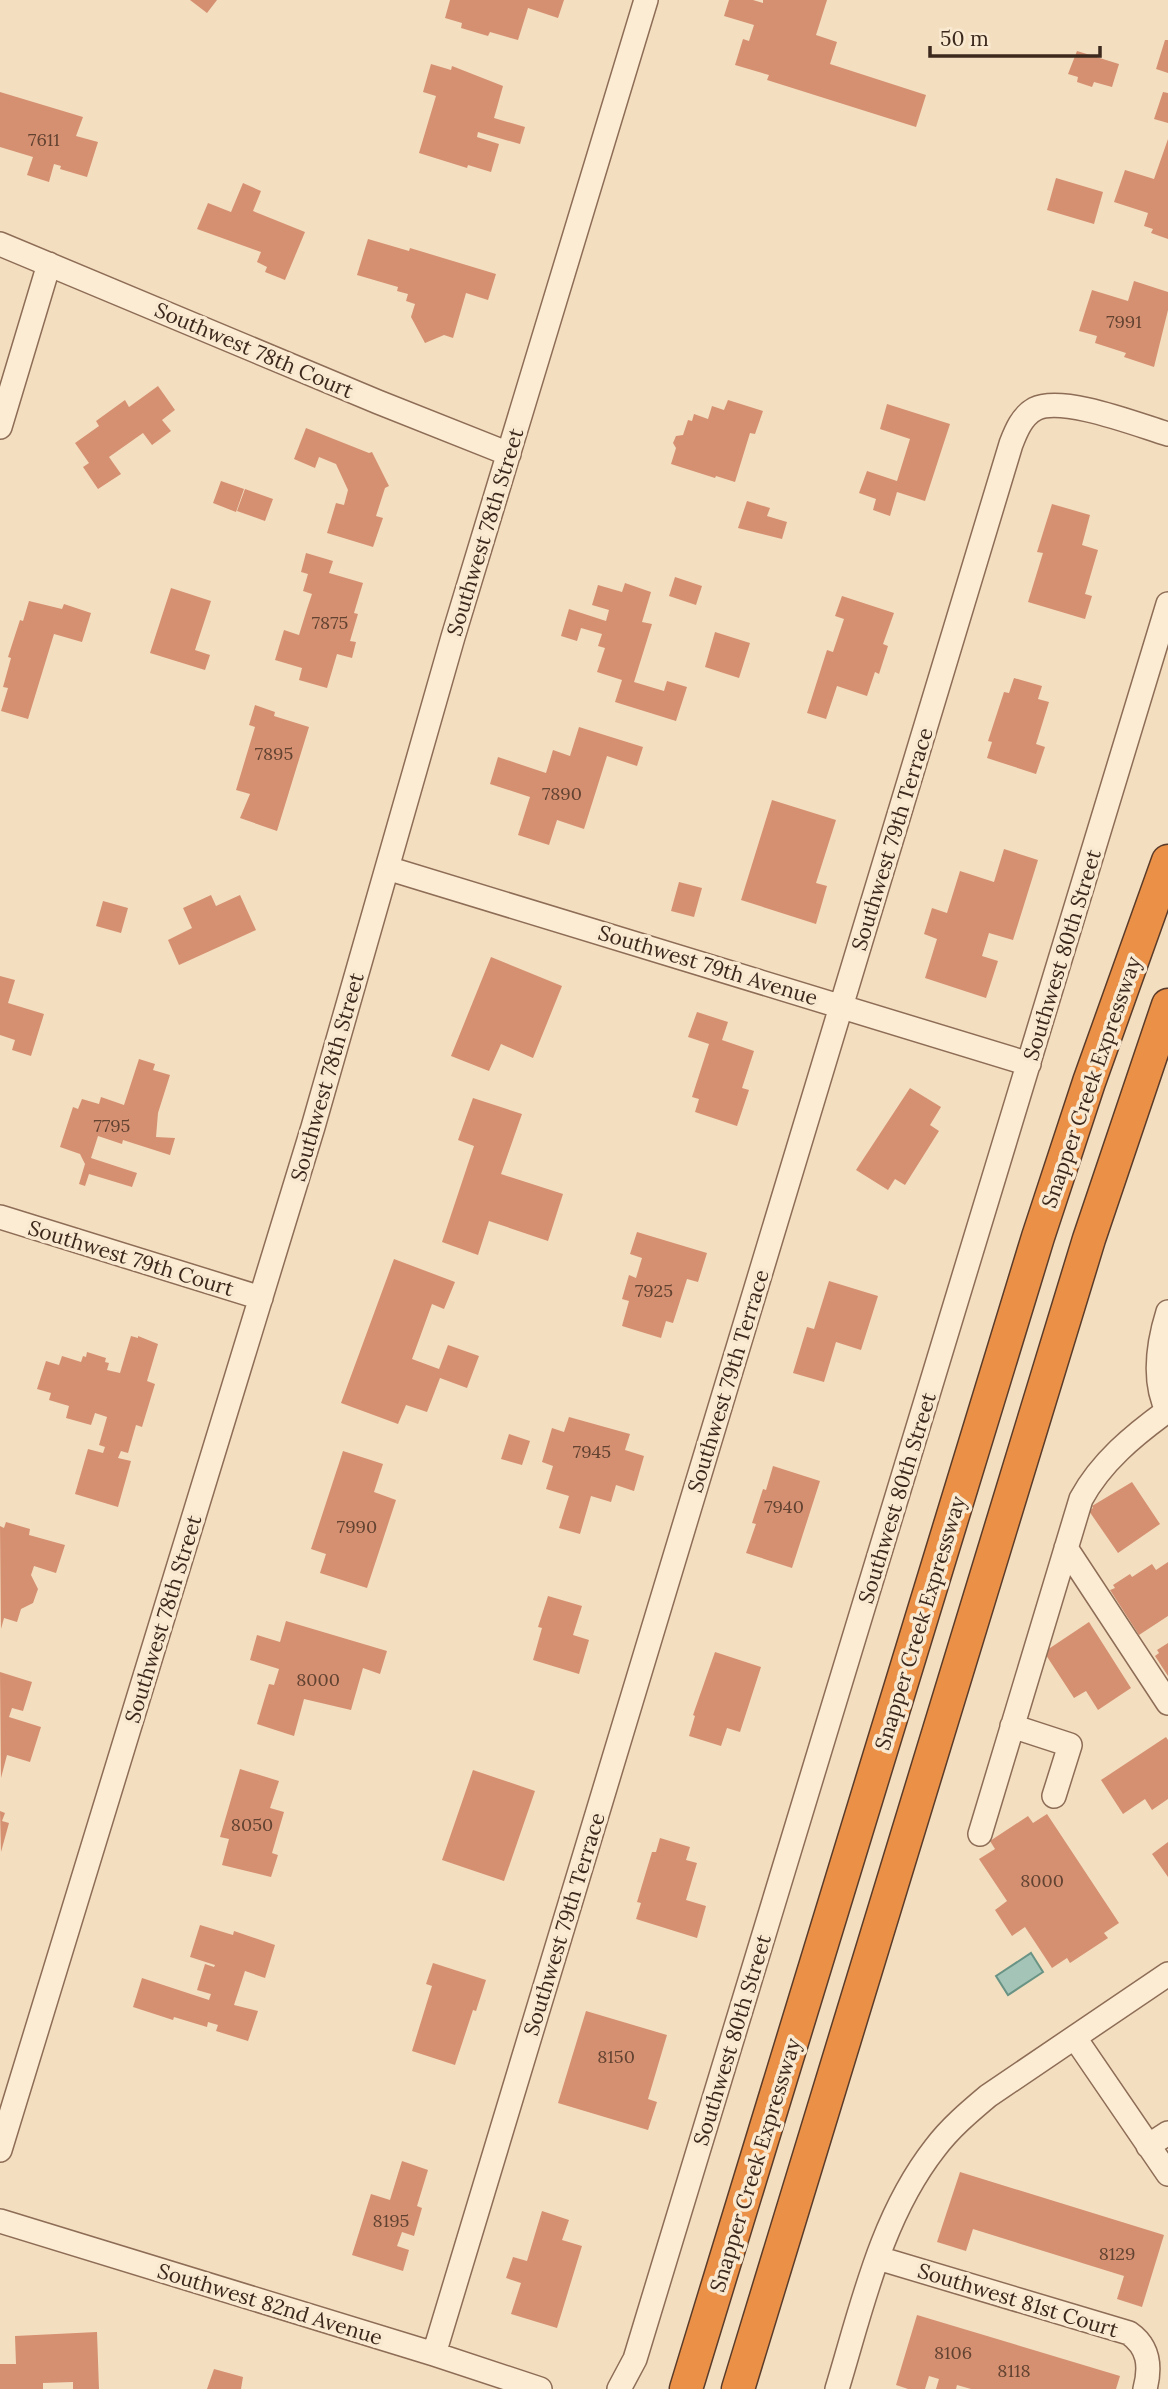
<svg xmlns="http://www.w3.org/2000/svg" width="1168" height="2389" font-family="Lora,serif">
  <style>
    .water { fill: #a3c4b7; stroke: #699384; stroke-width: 2 }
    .building { fill: #d59071 }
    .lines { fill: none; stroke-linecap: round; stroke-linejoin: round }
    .minor-casing { stroke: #8e6d56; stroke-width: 26 }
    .highway-casing { stroke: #5b3c2a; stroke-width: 35 }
    .minor { stroke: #fcecd4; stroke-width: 23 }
    .highway { stroke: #eb9147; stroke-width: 32 }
    .labels { text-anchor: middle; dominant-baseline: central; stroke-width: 7; stroke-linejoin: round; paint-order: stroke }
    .number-label { font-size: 18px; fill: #624231 }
    .street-label { font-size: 21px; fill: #3c281c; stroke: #f9e9d0 }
  </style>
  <rect width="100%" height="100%" fill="#f3dec0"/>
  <!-- water -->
  <path class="water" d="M1031,1953l12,19 -35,23 -12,-19z"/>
  <!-- building -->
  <path class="building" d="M190,0h27l-10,13z
    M450,0h114l-6,18 -30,-10 -10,32 -28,-8 -2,4 -27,-8 1,-5 -17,-5z
    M729,0h24l10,3v-3h64l-11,35 21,7 -7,22 96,31 -10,32 -149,-47 2,-5 -34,-10 8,-26 6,2 5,-16 -30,-9z
    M1165,40h3v33l-12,-4z
    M1077,51l42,13 -7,23 -18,-5 -2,5 -15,-5 1,-5 -10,-3z
    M431,64l20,6 1,-4 51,20 -9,32 31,9 -5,17 -42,-12 -1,5 22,7 -8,28 -23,-7 -1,3 -48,-15 17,-57 -13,-4z
    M0,92l83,25 -7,19 22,6 -11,35 -27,-8 1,-3 -7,-2 -5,18 -22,-7 6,-18 -33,-10z
    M1163,92l5,1v30l-14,-4z
    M1168,139v100l-17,-6 2,-4 -9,-3 4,-13 -34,-11 11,-32 29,9z
    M1056,178l47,14 -9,32 -47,-14z
    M243,183l18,8 -8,20 52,21 -20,48 -20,-8 2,-5 -10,-5 4,-10 -64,-23 11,-26 23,9z
    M368,239l41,12 1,-3 86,26 -8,26 -22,-7 -13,45 -9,-3 -19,8 -14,-26 4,-13 -9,-3 2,-7 -11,-3 1,-4 -41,-12z
    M1134,281l34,11v18l-14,57 -30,-10 2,-4 -31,-10 2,-7 -18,-5 13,-41 36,11z
    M158,386l17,24 -13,10 9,11 -19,14 -9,-12 -34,24 12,17 -23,15 -15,-22 6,-4 -14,-20 24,-17 -3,-5 29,-21 4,7z
    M728,400l35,11 -8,23 -5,-1 -15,49 -19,-6 -1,2 -44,-14 5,-16 -3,-5 3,-7 7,-1 5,-15 4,1 2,-7 14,5 4,-13 12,4z
    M887,404l63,20 -25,77 -28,-9 -7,24 -17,-6 3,-11 -17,-6 8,-22 30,10 13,-42 -30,-10z
    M306,428l63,25 3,-1 17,34 -4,2 -9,28 7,2 -10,29 -46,-14 9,-30 8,2 4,-15 -12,-26 -17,-7 -4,11 -21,-9z
    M221,481l23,8 -8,23 -23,-9z
    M245,489l28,10 -8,22 -28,-10z
    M747,501l23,7 -3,8 20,6 -5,17 -44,-11z
    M1052,504l38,11 -8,30 16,5 -13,44 7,2 -7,23 -57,-17 15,-49 -6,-1z
    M306,553l27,8 -4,12 34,10 -9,30 4,1 -8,27 6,1 -4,16 -15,-4 -10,34 -28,-8 3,-12 -27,-8 9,-30 15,5 8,-26 5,-15 -9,-3 5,-17 -7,-2z
    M675,577l27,9 -6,19 -27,-9z
    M625,583l26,9 -9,30 10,2 -18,58 30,9 3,-10 20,6 -11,34 -61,-19 7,-22 -25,-8 8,-24 -7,-2 4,-12 -21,-6 -4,13 -16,-5 8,-27 37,12 3,-11 -17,-5 6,-20 24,7z
    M171,588l40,13 -16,49 15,5 -5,15 -55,-17z
    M842,596l52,17 -11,31 5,2 -9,28 -4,-2 -8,24 -30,-10 -11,33 -19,-6 20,-63 6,2 11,-33 -9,-3z
    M29,601l33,8 2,-5 27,9 -9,29 -28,-8 -26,85 -27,-8 7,-23 -5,-1 8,-29 -3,-1 12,-37 3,1z
    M715,632l35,11 -11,35 -34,-11z
    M1014,678l28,8 -4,13 11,3 -13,42 9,3 -9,27 -49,-16 5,-16 -4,-1 16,-49 5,1z
    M255,705l20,7 -1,4 35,11 -32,104 -37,-13 10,-24 -14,-4 19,-63 -6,-2z
    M579,727l64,20 -6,19 -30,-10 -23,73 -27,-9 -8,25 -31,-10 12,-38 -40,-13 8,-27 48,16 7,-23 17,6z
    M772,800l64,20 -20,63 11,3 -11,38 -75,-24z
    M1004,849l34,11 -25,80 -24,-7 -7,23 16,5 -12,37 -61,-20 12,-39 -13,-5 8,-26 15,5 13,-42 34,11z
    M679,882l23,6 -8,29 -23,-6z
    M211,895l5,11 24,-11 16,35 -77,35 -11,-25 24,-12 -9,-20z
    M103,901l25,7 -7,25 -25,-7z
    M491,957l71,29 -29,72 -32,-14 -12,27 -38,-15z
    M0,976l15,4 -7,23 36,11 -13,42 -19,-6 3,-10 -15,-5z
    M697,1012l31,10 -6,18 32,11 -12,37 7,2 -12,36 -42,-14 4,-13 -7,-2 17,-53 -21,-7z
    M139,1059l16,5 -2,6 17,5 -12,38 -2,24 19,1 -5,17 -47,-15 -1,4 -24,-8 -7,22 46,15 -5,14 -43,-13 -4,12 -6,-2 6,-20 -5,-10 -20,-7 13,-40 5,2 4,-10 17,5 2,-7 23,8z
    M910,1088l31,19 -11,18 9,6 -34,54 -10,-6 -7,11 -32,-20z
    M473,1098l49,16 -21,60 62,20 -15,47 -59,-20 -11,34 -36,-13 32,-96 -16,-6z
    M637,1232l70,21 -9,29 -11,-3 -14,44 -7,-2 -5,17 -39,-12 7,-25 -7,-2 7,-24 7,3 6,-20 -12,-4z
    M394,1259l61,23 -11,27 -12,-5 -20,55 27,10 9,-24 31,11 -12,32 -27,-10 -13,34 -21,-7 -8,19 -57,-21z
    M829,1281l49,15 -17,54 -25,-8 -12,40 -31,-9 14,-46 7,2z
    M131,1336l7,2v-2l20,8 -11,37 8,3 -13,43 -6,-2 -8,28 -7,-2 -3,7 13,3 -13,46 -43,-13 13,-45 15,4 2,-6 -6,-2 8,-28 -12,-4 -4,12 -25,-7 3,-12 -20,-6 2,-7 -14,-4 9,-28 13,4 3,-9 19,6 2,-6 3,1 1,-5 19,6 -1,4 4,1 -2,7 13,3z
    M569,1417l61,17 -5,16 19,6 -10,35 -18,-6 -5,17 -20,-6 -11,38 -21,-6 10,-32 -23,-7 7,-23 -11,-4 10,-34 12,4z
    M509,1434l21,7 -8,24 -21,-6z
    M343,1451l40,13 -9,28 22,8 -29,88 -47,-15 6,-19 -15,-5z
    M773,1466l47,15 -28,87 -46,-15 10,-29 -4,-1 11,-34 3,1z
    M1132,1482l28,42 -42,29 -29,-42 4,-3 -1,-2z
    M6,1522l24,7 -1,6 36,10 -9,28 -22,-7 -3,9 7,14 -5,14 -12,6 -4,13 -13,-4 -3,11 -1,-103 4,2z
    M1168,1562v54l-29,19 -29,-45 5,-2 -2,-3 17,-11 2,3 20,-13 4,6z
    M548,1596l34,10 -9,29 16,5 -10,34 -46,-14 9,-32 -4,-1z
    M286,1621l101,30 -7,23 -17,-6 -12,42 -47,-11 -10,37 -37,-12 12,-40 5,1 5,-16 -29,-9 7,-25 23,7z
    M1089,1622l42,66 -33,22 -12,-19 -12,7 -30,-46z
    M1168,1643v33l-13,-20 4,-3 -2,-3z
    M715,1652l46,15 -21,65 -13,-4 -6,18 -32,-10 6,-20 -2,-1z
    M0,1672l32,10 -9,29 -11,-3 -3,9 32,10 -11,35 -23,-7 -6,23z
    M1166,1737l2,3v59l-16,11 -7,-11 -22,15 -22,-34z
    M240,1769l39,12 -9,27 14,4 -12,41 6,2 -7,22 -49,-12 7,-26 -9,-2z
    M473,1770l62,21 -31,90 -62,-21z
    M0,1811l5,2 -3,8 7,2 -8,29z
    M1047,1814l72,109 -15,10 4,5 -38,25 -3,-5 -15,10 -27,-41 -13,9 -17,-26 12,-9 -28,-42 16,-10 -5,-8 38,-25 5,7z
    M660,1838l30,9 -4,13 11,3 -11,37 20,6 -9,32 -61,-19 5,-16 -4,-1 15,-50h4z
    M1168,1842v35l-16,-23z
    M200,1925l33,10 1,-4 41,14 -10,33 -20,-7 -11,34 24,6 -10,30 -32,-10 2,-6 -10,-3 -1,5 -33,-10 -1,3 -40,-13 9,-29 67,22 2,-6 -14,-4 8,-26 9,3 1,-2 -25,-8z
    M433,1963l53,17 -10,31 -3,-1 -18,55 -43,-14 20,-65 -6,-2z
    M586,2011l81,24 -19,64 9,3 -9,28 -90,-27z
    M402,2161l26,9 -11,36 5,2 -8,28 -12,-4 -5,14 12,4 -6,21 -51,-16 19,-61 19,6z
    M960,2172l204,63 -22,72 -25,-8 7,-23 -151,-47 -7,22 -29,-9z
    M542,2211l27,9 -7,20 20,6 -25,82 -46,-14 10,-31 -15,-5 7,-21 14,4z
    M917,2315l203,61 -4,13h-145l-14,-4 -1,4h-20l3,-10 -10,-3 -4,13h-17l-12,-4z
    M97,2332l2,57h-26v-7l-30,1v6h-43v-25h16l-1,-28z
    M214,2369l29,8 -2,12h-34z"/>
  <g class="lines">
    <defs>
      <path id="minor" d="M0,244l378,158 131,52
        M0,427l49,-163
        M387,868l642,196
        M0,1217l261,81
        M1168,1312c-10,32 -16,69 0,100
        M1066,1548l102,155
        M1012,1726l58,19 -16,51
        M980,1834l101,-335c20,-37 53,-64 86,-88
        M1075,2038l93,136
        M1148,2146l20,-13
        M0,2150l313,-1023 140,-490 193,-637
        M0,2221l434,133 106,35
        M878,2258l251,75c20,14 22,33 16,56
        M434,2354l577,-1910c5,-13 11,-28 24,-35 27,-14 103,16 133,25
        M619,2389l16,-30 533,-1755
        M837,2389c25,-82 44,-172 98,-241 15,-20 34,-36 53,-52l180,-122"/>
      <path id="highway" d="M686,2389l352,-1152 51,-155 79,-221
        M738,2389l351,-1150 79,-234"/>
    </defs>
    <!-- minor casing -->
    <use href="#minor" class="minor-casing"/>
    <!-- highway casing -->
    <use href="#highway" class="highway-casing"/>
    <!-- minor -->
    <use href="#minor" class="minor"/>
    <!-- highway -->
    <use href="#highway" class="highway"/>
  </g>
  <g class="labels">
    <!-- number labels -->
    <g class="number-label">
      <text x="44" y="139">7611</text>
      <text x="1124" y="321">7991</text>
      <text x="330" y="622">7875</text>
      <text x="274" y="753">7895</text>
      <text x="562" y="793">7890</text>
      <text x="112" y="1125">7795</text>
      <text x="654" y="1290">7925</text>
      <text x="592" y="1451">7945</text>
      <text x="784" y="1506">7940</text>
      <text x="357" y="1526">7990</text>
      <text x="318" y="1679">8000</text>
      <text x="252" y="1824">8050</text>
      <text x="1042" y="1880">8000</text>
      <text x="616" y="2056">8150</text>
      <text x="391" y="2220">8195</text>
      <text x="1117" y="2253">8129</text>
      <text x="953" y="2352">8106</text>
      <text x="1014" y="2370">8118</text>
    </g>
    <!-- street labels -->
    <g class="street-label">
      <text transform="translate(254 350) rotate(23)">Southwest 78th Court</text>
      <text transform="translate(485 532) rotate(-73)">Southwest 78th Street</text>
      <text transform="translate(892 839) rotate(-73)">Southwest 79th Terrace</text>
      <text transform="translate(1062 955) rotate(-73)">Southwest 80th Street</text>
      <text transform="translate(708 965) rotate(17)">Southwest 79th Avenue</text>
      <text transform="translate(327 1077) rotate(-74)">Southwest 78th Street</text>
      <text transform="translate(1091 1082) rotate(-71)">Snapper Creek Expressway</text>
      <text transform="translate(131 1258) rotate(17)">Southwest 79th Court</text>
      <text transform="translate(728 1381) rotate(-73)">Southwest 79th Terrace</text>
      <text transform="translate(897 1498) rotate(-73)">Southwest 80th Street</text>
      <text transform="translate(163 1619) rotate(-73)">Southwest 78th Street</text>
      <text transform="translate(920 1623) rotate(-73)">Snapper Creek Expressway</text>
      <text transform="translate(564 1924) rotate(-73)">Southwest 79th Terrace</text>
      <text transform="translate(732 2040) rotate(-73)">Southwest 80th Street</text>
      <text transform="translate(755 2165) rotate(-73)">Snapper Creek Expressway</text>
      <text transform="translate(1018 2300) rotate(17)">Southwest 81st Court</text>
      <text transform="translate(270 2304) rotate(17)">Southwest 82nd Avenue</text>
    </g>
  </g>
  <!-- scale -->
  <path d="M930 46v10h170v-10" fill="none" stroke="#3c281c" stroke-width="3.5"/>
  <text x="940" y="46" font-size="21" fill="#3c281c" stroke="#f9e9d0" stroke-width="5" paint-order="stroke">50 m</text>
</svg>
